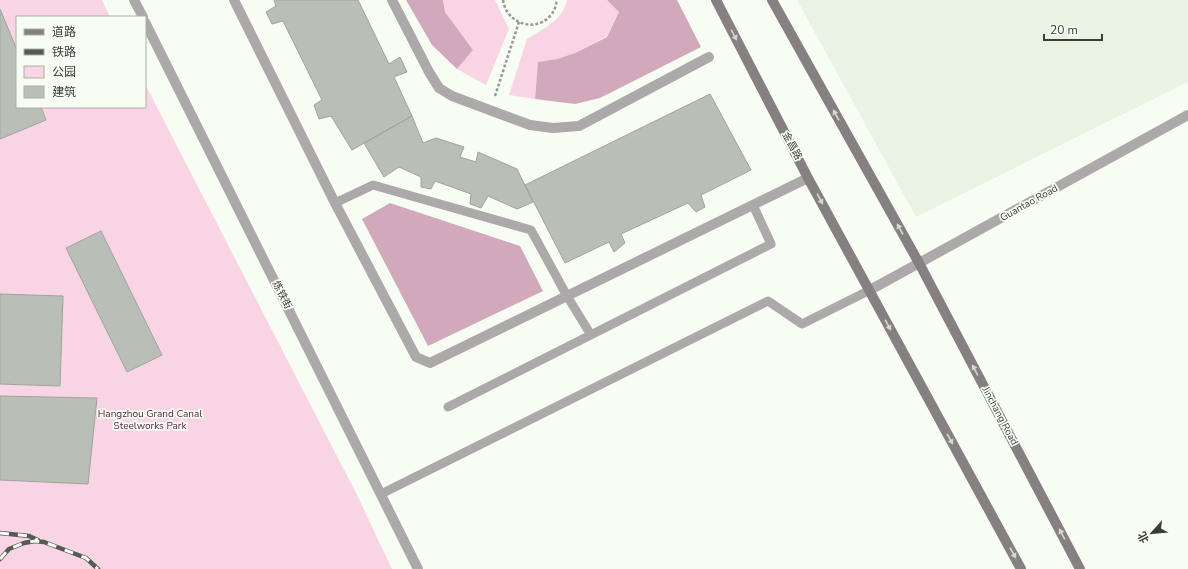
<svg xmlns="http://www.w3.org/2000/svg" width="1188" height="569" font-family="'Nunito Sans','Noto Sans SC',sans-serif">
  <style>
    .built { fill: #e8f3e3 }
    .green { fill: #f9d4e5 }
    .forest { fill: #d1a8bc }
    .building { fill: #b9bfb6; stroke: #9fa49b }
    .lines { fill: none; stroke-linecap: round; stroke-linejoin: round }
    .path { stroke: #979b94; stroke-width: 2.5; stroke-dasharray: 3 2; stroke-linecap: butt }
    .service { stroke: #ada8aa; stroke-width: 9 }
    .minor { stroke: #ada8aa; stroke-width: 10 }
    .tertiary { stroke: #ada8aa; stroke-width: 10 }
    .secondary { stroke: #878083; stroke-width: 10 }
    .rail-casing { stroke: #565a55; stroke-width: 4.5 }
    .rail { stroke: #f7fdf3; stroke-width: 3; stroke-dasharray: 9; stroke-linecap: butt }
    .oneway { fill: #d5d8d1 }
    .labels { text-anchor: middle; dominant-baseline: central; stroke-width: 3.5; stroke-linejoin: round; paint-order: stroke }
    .street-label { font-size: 10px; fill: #393c38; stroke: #f7fdf3 }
    .park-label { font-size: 10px; fill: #572340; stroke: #f7fdf3 }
  </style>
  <rect width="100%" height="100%" fill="#f7fdf3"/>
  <!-- built -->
  <path class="built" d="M797,0h391v82l-272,135z"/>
  <!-- green -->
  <path class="green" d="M0,0h102l8,17h-93v90h128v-23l212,411 35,74h-392z
    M443,0h52l14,29 -23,56 -29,-16 16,-19 -28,-38z
    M567,0h40l12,12 -12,24 -32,17 -18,6 -19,3 -3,37 -26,-4 18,-56c16,-10 36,-19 40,-39z"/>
  <!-- forest -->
  <path class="forest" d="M406,0h37l2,12 28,38 -16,19 -25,-24z
    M607,0h70l24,47 -101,51 -25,6 -40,-5 3,-37 19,-3 18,-6 32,-16 12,-25z
    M390,203l130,43 23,45 -115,55 -66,-127z"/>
  <!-- building -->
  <path class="building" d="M274,0h84l31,64 11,-7 7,15 -13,5 18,39 -60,34 -21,-34 -12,3 -5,-14 8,-5 -39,-79 -11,3 -6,-12 10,-6z
    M0,9l17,41v57h24l5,13 -46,19z
    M710,94l41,76 -50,25 4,12 -9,5 -8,-9 -67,31 4,9 -11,9 -5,-10 -44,21 -40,-78z
    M412,116l11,27 13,-5 28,9 -4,10 16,5 2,-10 39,17 16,33 -16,7 -29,-13 -7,12 -11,-4 1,-10 -36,-13 -4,8 -10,-2v-10l-22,-10 -15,10 -20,-34z
    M101,231l61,124 -35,17 -61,-124z
    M0,294l63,2 -3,90 -60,-2z
    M0,396l97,2 -9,86 -88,-4z"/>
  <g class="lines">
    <!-- path -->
    <path class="path" d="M503,0c3,23 32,34 48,15 4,-5 5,-10 6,-15
      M495,96l24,-74"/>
    <!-- service -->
    <path class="service" d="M335,203l38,-18 158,45 36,66 24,39
      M448,407l323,-163 -18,-39
      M381,494l387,-193 34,23 68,-34"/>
    <!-- minor -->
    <path class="minor" d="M234,0l101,203 81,154 14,6 378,-185
      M392,0l37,72 10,16 13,8 78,29 23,3 26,-2 130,-69"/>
    <!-- tertiary -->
    <path class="tertiary" d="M134,0l9,17
      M145,22l273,547
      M870,290l318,-175"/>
    <!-- secondary -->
    <path class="secondary" d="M716,0l92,178 213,391
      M772,0l147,263 161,306"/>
    <defs>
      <path id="rail" d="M0,533l29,3 9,4
        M0,559l9,-10 15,-6 11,-2 9,1 42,16 12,11"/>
    </defs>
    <!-- rail casing -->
    <use href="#rail" class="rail-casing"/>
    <!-- rail -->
    <use href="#rail" class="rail"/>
  </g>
  <!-- one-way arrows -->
  <defs><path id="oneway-solid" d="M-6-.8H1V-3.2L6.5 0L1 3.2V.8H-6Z"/></defs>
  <g class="oneway">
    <use href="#oneway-solid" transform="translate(734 35) rotate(62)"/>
    <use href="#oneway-solid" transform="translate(836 115) rotate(-119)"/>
    <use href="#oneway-solid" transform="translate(820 199) rotate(62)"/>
    <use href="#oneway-solid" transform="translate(900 229) rotate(-119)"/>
    <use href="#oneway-solid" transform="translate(888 325) rotate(62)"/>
    <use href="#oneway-solid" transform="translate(975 370) rotate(-118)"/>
    <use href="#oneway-solid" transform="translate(950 439) rotate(61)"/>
    <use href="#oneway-solid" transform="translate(1062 534) rotate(-118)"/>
    <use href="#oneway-solid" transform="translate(1013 553) rotate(61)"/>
  </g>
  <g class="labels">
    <!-- street labels -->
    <g class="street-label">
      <text transform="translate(792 146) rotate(62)">金昌路</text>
      <text transform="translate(1029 203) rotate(-29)">Guantao Road</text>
      <text transform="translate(282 295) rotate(63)">炼铁街</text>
      <text transform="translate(1000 416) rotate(62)">Jinchang Road</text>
    </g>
    <!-- park labels -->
    <g class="park-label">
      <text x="150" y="414">Hangzhou Grand Canal<tspan x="150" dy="12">Steelworks Park</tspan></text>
    </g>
  </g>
  <!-- legend -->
  <rect x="16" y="16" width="130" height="92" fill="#f7fdf3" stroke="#abb0a8"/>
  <rect x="24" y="29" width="20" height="6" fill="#878083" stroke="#abb0a8"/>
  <text x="52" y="36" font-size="12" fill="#393c38">道路</text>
  <rect x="24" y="49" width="20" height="6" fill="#565a55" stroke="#abb0a8"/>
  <text x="52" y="56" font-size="12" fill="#393c38">铁路</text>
  <rect x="24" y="66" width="20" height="12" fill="#f9d4e5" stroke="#abb0a8"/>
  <text x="52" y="76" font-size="12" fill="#393c38">公园</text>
  <rect x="24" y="86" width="20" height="12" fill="#b9bfb6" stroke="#abb0a8"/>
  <text x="52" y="96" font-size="12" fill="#393c38">建筑</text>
  <!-- north arrow -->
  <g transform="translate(1152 533) rotate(243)" stroke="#f7fdf3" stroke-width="3" paint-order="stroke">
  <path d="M0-3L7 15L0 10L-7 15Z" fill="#393c38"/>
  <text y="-6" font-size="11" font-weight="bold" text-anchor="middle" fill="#393c38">北</text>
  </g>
  <!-- scale -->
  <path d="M1044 34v6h58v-6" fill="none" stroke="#393c38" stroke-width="2"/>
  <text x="1050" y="34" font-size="12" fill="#393c38" stroke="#f7fdf3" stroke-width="3" paint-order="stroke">20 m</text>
</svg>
